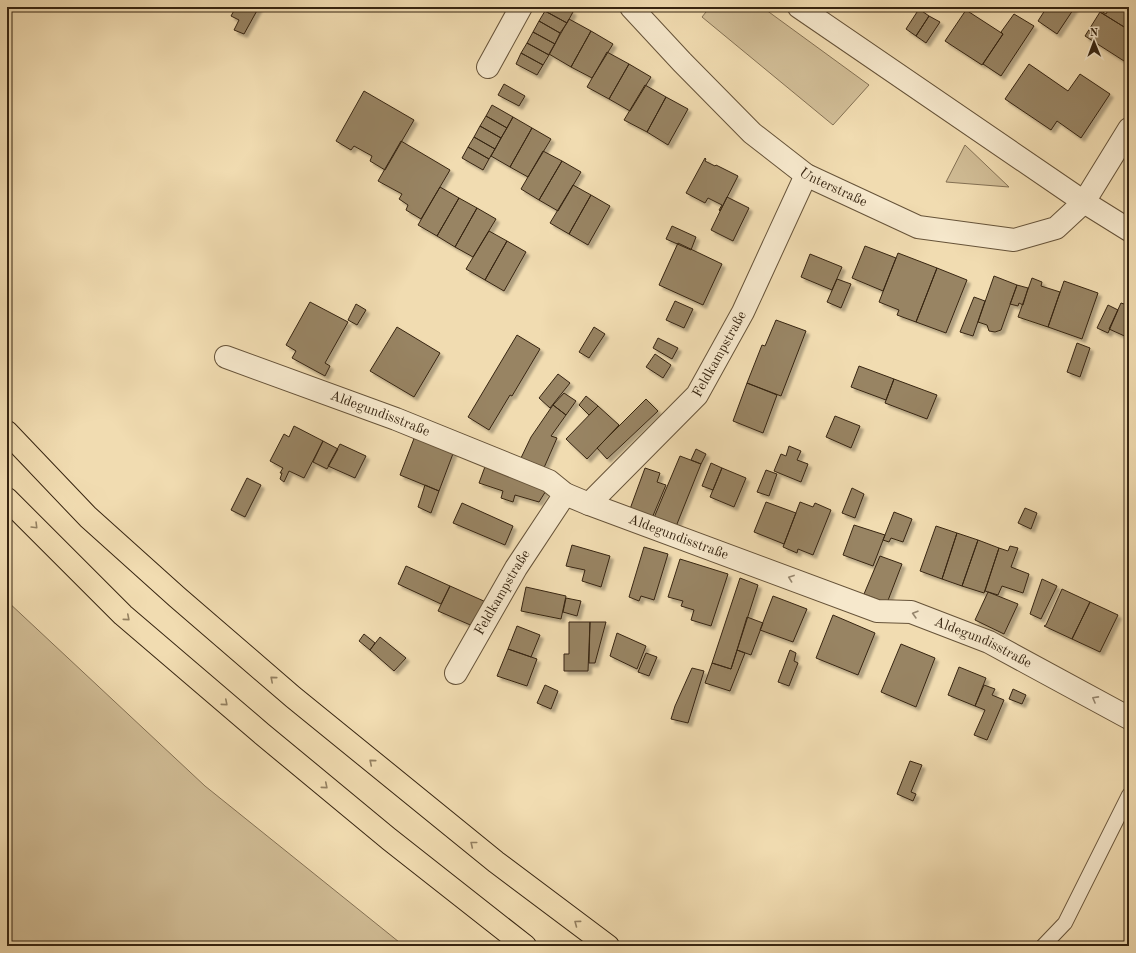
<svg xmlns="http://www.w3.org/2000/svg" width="1136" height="953" font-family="'Old Standard TT',serif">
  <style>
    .green { fill: #d1bd96; stroke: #847154 }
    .building { fill: #988464; stroke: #372511; filter: url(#shadow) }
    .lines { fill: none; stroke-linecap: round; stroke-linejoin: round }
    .lane-casing { stroke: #665339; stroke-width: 16 }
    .street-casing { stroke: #665339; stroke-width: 24 }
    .highway-casing { stroke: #372511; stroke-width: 24 }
    .lane { stroke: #f6e8cc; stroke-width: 14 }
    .street { stroke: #f6e8cc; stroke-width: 22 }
    .highway { stroke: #f1dcb1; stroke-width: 22 }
    .oneway { stroke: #948061 }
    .oneway2 { stroke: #96866e }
    .labels { text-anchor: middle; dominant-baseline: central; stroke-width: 3; stroke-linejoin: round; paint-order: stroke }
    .street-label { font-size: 14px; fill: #372511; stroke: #f6e8cc }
  </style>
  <defs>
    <filter id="shadow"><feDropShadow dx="3.5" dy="3.5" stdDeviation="1" flood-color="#0004"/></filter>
  </defs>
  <rect width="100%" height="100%" fill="#f1dcb1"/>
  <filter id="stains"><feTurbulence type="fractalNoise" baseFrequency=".005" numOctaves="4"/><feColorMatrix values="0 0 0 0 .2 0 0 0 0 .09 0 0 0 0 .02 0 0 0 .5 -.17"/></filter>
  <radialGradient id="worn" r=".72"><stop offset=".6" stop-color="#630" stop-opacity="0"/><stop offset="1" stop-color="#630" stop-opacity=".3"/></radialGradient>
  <!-- green -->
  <path class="green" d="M710,7h52l107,78 -36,40 -131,-108z
    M965,145l44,42 -63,-5z
    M7,601l198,185 199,160h-397z"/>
  <!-- building -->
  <path class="building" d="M236,7h23l-15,27 -10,-4 5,-10 -8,-4z
    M547,7h17l9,5 -6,11 -22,-12z
    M1047,7h28l-18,27 -19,-13z
    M1110,7h19v23l-29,-18 1,-1 5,3z
    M919,9l10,7 -13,20 -10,-7z
    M966,10l37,24 -21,31 -37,-24z
    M545,11l22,12 -7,10 -21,-12z
    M1100,12l29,18v22l-5,9 -39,-25z
    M1014,14l20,12 -33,50 -18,-12 20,-30 -2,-2z
    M929,16l11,6 -14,21 -10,-7z
    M569,19l22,12 -20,36 -22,-13z
    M539,21l21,12 -5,11 -22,-12z
    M591,31l22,13 -21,34 -21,-11z
    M533,32l22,12 -6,11 -22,-12z
    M527,43l22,12 -6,10 -22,-12z
    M607,52l22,12 -20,35 -22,-12z
    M521,53l22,12 -6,10 -21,-11z
    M629,64l22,13 -21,34 -21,-12z
    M1029,64l39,27 12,-17 30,20 -29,44 -24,-17 -6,9 -46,-31z
    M504,84l21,12 -6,10 -21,-11z
    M645,85l21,12 -19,35 -23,-12z
    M364,91l50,29 -29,50 -15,-9 2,-5 -18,-10 -3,4 -15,-9z
    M666,97l22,12 -20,36 -21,-13z
    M492,105l21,12 -6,11 -21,-12z
    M486,116l21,12 -6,10 -21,-12z
    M513,117l19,11 -22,39 -19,-11z
    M480,126l21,12 -6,11 -21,-12z
    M532,128l19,11 -23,38 -18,-10z
    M474,137l21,12 -6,10 -21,-12z
    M401,141l49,29 -29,49 -15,-9 2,-5 -9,-6 3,-5 -24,-13z
    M468,147l21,12 -6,11 -21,-12z
    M543,151l19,10 -23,39 -18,-11z
    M705,158l1,1 -1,2 10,5 1,-1 22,11 -18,35 -1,-1 3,-5 -14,-7 -3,5 -19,-10z
    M562,161l19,11 -23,39 -19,-11z
    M573,185l18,10 -22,39 -19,-11z
    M440,187l19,11 -22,38 -19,-11z
    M591,195l19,11 -22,39 -19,-11z
    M727,197l22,11 -16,33 -22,-11z
    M459,198l18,10 -22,39 -18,-11z
    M477,208l19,11 -23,38 -18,-10z
    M672,226l24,11 -5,13 -25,-11z
    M489,231l18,10 -22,39 -19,-11z
    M507,241l19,11 -22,39 -19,-11z
    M678,243l44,21 -19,41 -44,-20z
    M865,246l31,12 -13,33 -31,-13z
    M898,253l39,15 -21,54 -19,-7 2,-5 -20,-8z
    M810,254l32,13 -10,23 -31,-13z
    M937,268l30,12 -21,53 -30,-11z
    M994,276l23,9 -16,45 -6,2 -6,-1 -2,-6 -9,-3z
    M1032,278l10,4 -1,4 19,6 -12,35 -30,-10z
    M837,279l14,5 -10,24 -14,-6z
    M1064,281l34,12 -16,46 -34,-12z
    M1017,285l11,3 -5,17 -4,-2 -1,3 -8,-2z
    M1129,294v44l-20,-9 12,-26 3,1z
    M974,297l11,4 -12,35 -13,-4z
    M675,301l18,8 -9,19 -18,-8z
    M310,302l38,20 -23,41 5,3 -5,10 -33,-18 4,-7 -10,-6z
    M356,304l10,6 -9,15 -9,-5z
    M1108,305l10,5 -10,23 -11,-5z
    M776,320l30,11 -25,65 -34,-13 15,-38 3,1z
    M397,327l43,26 -26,44 -44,-26z
    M594,327l11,7 -16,24 -10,-6z
    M517,335l23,14 -28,47 -2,-1 -21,35 -21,-13z
    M658,338l20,10 -6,11 -19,-11z
    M1077,343l13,5 -10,29 -13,-5z
    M655,354l16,11 -8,13 -17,-11z
    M859,366l35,13 -8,21 -35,-13z
    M558,374l12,9 -20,25 -11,-10z
    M894,379l43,16 -10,24 -42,-16z
    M747,383l30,12 -14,38 -30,-12z
    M564,393l12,8 -10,14 -13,-10z
    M586,396l12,10 -9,9 -10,-10z
    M646,399l12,12 -51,48 -10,-11z
    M553,405l13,10 -15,21 6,2 -14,32 -23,-10 11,-23z
    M598,406l21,19 -32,34 -21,-20z
    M835,416l25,10 -9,22 -25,-11z
    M294,426l29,15 -19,37 -15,-7 -5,11 -4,-3 2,-6h-2l3,-5 -13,-7 14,-27 5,3z
    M415,436l39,15 -15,40 -39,-16z
    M323,441l15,8 -11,20 -14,-7z
    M340,444l26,12 -11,22 -27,-12z
    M789,446l12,5 -4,9 11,4 -7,18 -27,-11 7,-17 5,2z
    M696,449l10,5 -5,10 -10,-4z
    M680,456l21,8 -26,65 -22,-9z
    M711,463l11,5 -9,22 -11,-4z
    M486,464l63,22 -10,16 -24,-7 -2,7 -12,-4 2,-7 -24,-8z
    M645,468l15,5 -3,9 9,3 -14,33 -22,-9z
    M722,468l24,10 -12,29 -24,-10z
    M766,470l11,4 -8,22 -12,-4z
    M247,478l14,7 -16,32 -14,-7z
    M425,485l14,6 -8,22 -13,-6z
    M852,488l12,6 -9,24 -13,-5z
    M766,502l30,11 -12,31 -30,-12z
    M800,502l13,5 2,-4 16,7 -18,45 -15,-6 -1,4 -14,-6z
    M462,503l51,23 -8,19 -52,-22z
    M1025,508l12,5 -6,16 -13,-6z
    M894,512l18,7 -9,23 -12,-4 -2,4 -6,-2z
    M854,525l31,10 -12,31 -30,-11z
    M936,526l21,7 -15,46 -22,-8z
    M957,533l21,7 -16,46 -20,-7z
    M978,540l21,8 -15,45 -22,-7z
    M572,545l38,11 -9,31 -19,-6 3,-11 -19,-4z
    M1010,546l8,2 -7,19 18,7 -6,19 -21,-7 -4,9 -13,-4 14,-43 9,3z
    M644,547l24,7 -14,46 -13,-4 -2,5 -10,-4z
    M880,556l22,8 -15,39 -23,-9z
    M680,559l48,15 -17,52 -20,-6 3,-10 -13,-4 2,-5 -15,-4z
    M406,566l44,20 -9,18 -43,-20z
    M740,578l18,7 -27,84 -19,-6z
    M1042,579l15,7 -16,33 -11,-5z
    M450,586l36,16 -11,25 -37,-16z
    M526,587l40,9 -5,23 -40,-8z
    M1062,589l28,13 -18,37 -28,-13 2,-1z
    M988,592l30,12 -14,30 -29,-14z
    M773,596l34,13 -14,33 -33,-12z
    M566,598l15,3 -4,15 -14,-4z
    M1090,602l28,13 -18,37 -28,-13z
    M833,615l42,18 -17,42 -42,-17z
    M747,617l16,6 -12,32 -14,-5z
    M569,622h21l-2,49h-24v-17h5z
    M590,622h16l-11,41h-6z
    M517,626l23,9 -9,22 -23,-8z
    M617,633l29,13 -9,23 -27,-13z
    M364,634l11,9 -5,7 -11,-9z
    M380,637l26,21 -12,13 -24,-21z
    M901,644l34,14 -19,49 -35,-15z
    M508,649l29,10 -10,27 -30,-10z
    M737,650l8,3 -15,38 -25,-8 7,-20 19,6z
    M790,650l6,3 -2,8 4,2 -9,23 -11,-4z
    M646,653l11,4 -8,19 -11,-4z
    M959,667l27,11 -11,28 -27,-11z
    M692,668l12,3 -16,52 -17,-4 4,-13z
    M545,685l13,6 -7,18 -14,-6z
    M984,685l11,4 -3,6 12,5 -17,40 -13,-5 11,-25 -10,-4z
    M1013,689l13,6 -4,9 -13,-5z
    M910,761l12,4 -11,27 5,2 -3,7 -16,-7z"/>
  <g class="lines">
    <defs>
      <path id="lane" d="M1043,946l22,-23 64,-128"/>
      <g id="street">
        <path id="s1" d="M631,7l51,55 70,71 54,42 112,52 96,13 42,-12 28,-26 45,-73"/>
        <path d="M799,7l285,195 45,28"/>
        <path d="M488,67l33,-60"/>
        <path id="s2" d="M226,357l170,62 153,62 16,13 24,10 288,107 34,1 78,30 140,76"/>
        <path id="s3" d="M589,504l108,-109 46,-83 63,-137"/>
        <path id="s4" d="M456,673l60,-105 49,-74"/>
      </g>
      <path id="highway" d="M7,432l81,85 89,80 116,100 203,165 112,84
        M7,499l116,116 138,118 128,106 136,107"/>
    </defs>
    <!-- lane casing -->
    <use href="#lane" class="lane-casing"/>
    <!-- street casing -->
    <use href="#street" class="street-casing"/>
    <!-- highway casing -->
    <use href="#highway" class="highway-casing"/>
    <!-- lane -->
    <use href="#lane" class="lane"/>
    <!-- street -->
    <use href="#street" class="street"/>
    <!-- highway -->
    <use href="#highway" class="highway"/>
  </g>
  <!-- one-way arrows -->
  <defs><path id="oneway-chevron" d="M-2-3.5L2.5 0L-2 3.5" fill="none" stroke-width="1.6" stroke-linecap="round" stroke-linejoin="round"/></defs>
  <g class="oneway">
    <use href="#oneway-chevron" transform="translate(35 526) rotate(45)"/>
    <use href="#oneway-chevron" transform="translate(127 618) rotate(41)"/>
    <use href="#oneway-chevron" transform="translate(273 679) rotate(-139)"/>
    <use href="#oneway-chevron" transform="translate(225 703) rotate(41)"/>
    <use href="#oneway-chevron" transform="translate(372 762) rotate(-140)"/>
    <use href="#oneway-chevron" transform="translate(325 786) rotate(40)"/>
    <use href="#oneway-chevron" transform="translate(473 844) rotate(-141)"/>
    <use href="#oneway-chevron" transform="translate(577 923) rotate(-143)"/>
  </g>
  <g class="oneway2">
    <use href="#oneway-chevron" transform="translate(791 578) rotate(-160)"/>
    <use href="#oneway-chevron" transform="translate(915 614) rotate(-164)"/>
    <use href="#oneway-chevron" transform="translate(1095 699) rotate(-151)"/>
  </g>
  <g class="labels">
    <!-- street labels -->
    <g class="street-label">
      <text stroke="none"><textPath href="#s1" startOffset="273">Unterstraße</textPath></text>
      <text stroke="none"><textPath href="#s3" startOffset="200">Feldkampstraße</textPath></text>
      <text stroke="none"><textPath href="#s2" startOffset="164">Aldegundisstraße</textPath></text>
      <text stroke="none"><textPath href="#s2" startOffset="488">Aldegundisstraße</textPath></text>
      <text stroke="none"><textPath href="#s4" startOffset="93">Feldkampstraße</textPath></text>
      <text stroke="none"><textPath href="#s2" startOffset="812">Aldegundisstraße</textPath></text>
    </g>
  </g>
  <!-- margin -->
  <rect width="1136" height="953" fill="none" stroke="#f1dcb1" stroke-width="24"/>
  <rect x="8" y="8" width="1120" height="937" fill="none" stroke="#372511" stroke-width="2"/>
  <rect x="12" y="12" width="1112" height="929" fill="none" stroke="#372511"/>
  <!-- north arrow -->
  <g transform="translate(1094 42) rotate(359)" stroke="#f6e8cc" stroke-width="3" paint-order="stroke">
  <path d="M0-3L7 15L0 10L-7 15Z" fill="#372511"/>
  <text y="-6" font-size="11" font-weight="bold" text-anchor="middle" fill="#372511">N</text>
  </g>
  <rect width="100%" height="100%" filter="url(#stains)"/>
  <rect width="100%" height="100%" fill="url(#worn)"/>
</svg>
